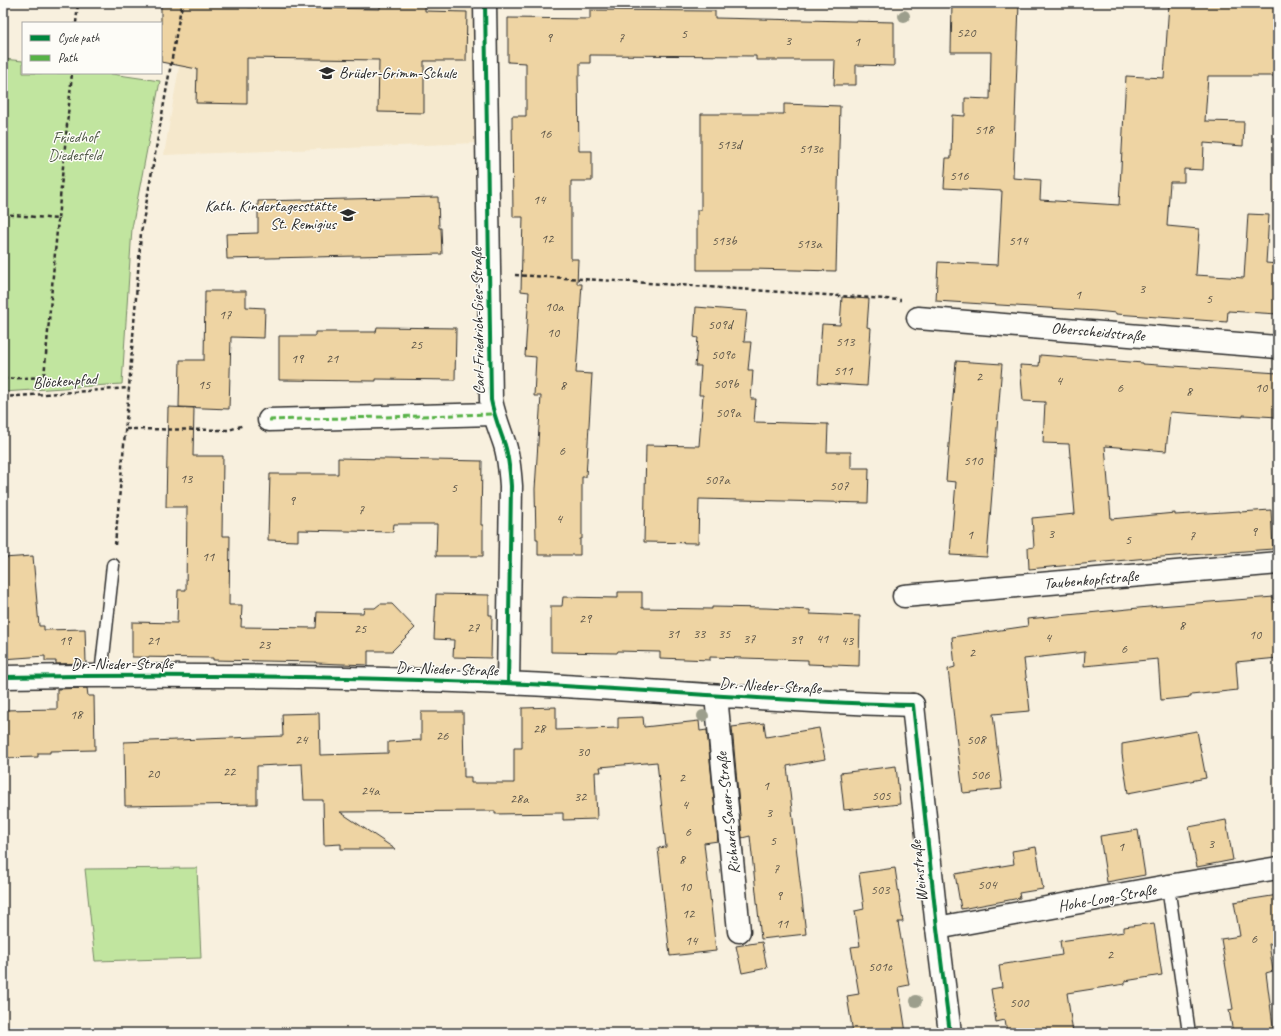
<svg xmlns="http://www.w3.org/2000/svg" width="1281" height="1036" font-family="Caveat,sans-serif">
  <style>
    .built { fill: #f5e8cc }
    .green { fill: #c1e59f; stroke: #768865 }
    .building { fill: #eed4a3; stroke: #2b2b2b }
    .lines { fill: none; stroke-linecap: round; stroke-linejoin: round }
    .lane-casing { stroke: #2b2b2b; stroke-width: 15 }
    .street-casing { stroke: #2b2b2b; stroke-width: 25 }
    .secondary-casing { stroke: #2b2b2b; stroke-width: 25 }
    .path { stroke: #2b2b2b; stroke-width: 2.5; stroke-dasharray: 4 3; stroke-linecap: butt }
    .lane { stroke: #fdfcf7; stroke-width: 12 }
    .street { stroke: #fdfcf7; stroke-width: 22 }
    .secondary { stroke: #fdfcf7; stroke-width: 22 }
    .quiet { stroke: #56b246; stroke-width: 3; stroke-dasharray: 6 3; stroke-linecap: butt }
    .cycleway-casing { stroke: #fdfcf7; stroke-width: 6 }
    .cycleway { stroke: #00873e; stroke-width: 4 }
    .tree { fill: #9c9e8c }
    .labels { text-anchor: middle; dominant-baseline: central; stroke-width: 3; stroke-linejoin: round; paint-order: stroke }
    .number-label { font-size: 14px; fill: #5c5549 }
    .poi-label { font-size: 16px; fill: #2b2b2b; stroke: #fdfcf7; text-anchor: start }
    .park-label { font-size: 16px; fill: #505a48; stroke: #fdfcf7 }
    .street-label { font-size: 16px; fill: #2b2b2b; stroke: #fdfcf7 }
  </style>
  <rect width="100%" height="100%" fill="#f8f0de"/>
  <filter id="ink" filterUnits="userSpaceOnUse"><feTurbulence type="fractalNoise" baseFrequency=".025" numOctaves="2"/><feDisplacementMap in="SourceGraphic" scale="8" xChannelSelector="R" yChannelSelector="G"/><feConvolveMatrix kernelMatrix="1 2 1 2 8 2 1 2 1" color-interpolation-filters="sRGB"/></filter>
  <g filter="url(#ink)">
    <!-- built -->
    <path class="built" d="M190,3h286l1,140 -313,12z"/>
    <!-- green -->
    <path class="green" d="M3,59l20,2v12h82l55,8 -28,147 -10,156 -119,8z
      M197,868l4,90 -106,3 -10,-92z"/>
    <!-- building -->
    <path class="building" d="M161,3h87v4l132,2v-6h45v8l42,1 -1,49h-42v52l-46,-1 1,-52 -132,-2v46l-51,-1 1,-34 -36,-7z
      M952,3h67l-6,175 28,2 -1,20 79,5 7,-129 38,2 5,-75h109v73h-70l-3,45 39,1 -1,24 -39,-3 -1,27 -19,-1v13h-14l-3,44 32,3 -3,46 48,3 4,-64 21,1 -3,48 12,1v50l-50,-3 -1,11 -111,-8v-1l-21,-2 -159,-10 2,-39 60,3 4,-74 -58,-3 2,-30h5l1,-43 13,1v-18l25,1 1,-47h-40z
      M590,10l125,1v7l179,4v44l-38,-1v20h-22l1,-25h-79v-4l-166,-1v8h-10v13l-2,-1 1,76h13v30h-21v78h7l-1,25h5l-6,89 16,1 -6,103h-4v62h-2v16h-42v-16h-2l-1,-50 6,-93h-7l2,-39 -11,-1 4,-64 -8,-1 2,-74h-10l-1,-101h14v-53l-18,-1v-44l82,1z
      M784,104l56,2 -4,165 -85,-2v1h-54v-60h4v-96h83z
      M438,197l1,31h2l1,26 -215,5 -1,-25 32,-1v-32z
      M205,291h41v16l19,1 -1,30 -33,-1 -2,72 -50,-2 1,-47h24z
      M842,297l27,2 -2,28 4,1 -4,58 -49,-3 4,-59 18,1z
      M696,307l51,4 -3,31h7l-3,28h5l-2,29h5l-2,23 74,2 -1,28h24v16h18l-1,35 -169,-4 -1,44 -54,-1 2,-97 53,1 4,-51h-4l2,-29h-6l3,-28 -4,-1z
      M377,327l79,1 -1,52 -79,-1v2l-97,-1v-44h36v-4h61z
      M1040,355l103,8v1l135,9v44l-35,-2v2l-73,-5 -4,39 -61,-5 6,73 64,-6v2l65,-4v1l31,-2 2,39 -125,9 -119,11 -1,-21 6,-1 -2,-29 43,-4 -6,-70 -26,-1 2,-41 -22,-1 -3,-36 19,1z
      M956,361l46,3 -15,193 -37,-2 6,-73 -10,-1z
      M168,407l26,1 -1,48h30l-1,80h8l-1,69h13l-1,22 75,1 1,-16 46,1 1,-5h11l5,-4h12l23,24 -23,23h-24v14l-52,-2v-1l-103,-2v-2l-81,-1v-35l45,1 1,-33h8l1,-83h-21z
      M338,458l144,3 -1,64h2v31h-47l1,-32h-43l-1,8 -95,-2v11l-30,-1 2,-66h68z
      M33,556l6,70h5v4l41,-1 1,34 -30,1v-3h-11v-5l-42,3v-101z
      M618,592h24v16l70,1v-2l54,1 44,2v4l50,2 -1,50 -51,-2v-4l-98,-3v3l-50,-2v-6l-42,-1 -1,2 -66,-1v-46h11l1,-9 55,1z
      M436,594l53,1v20h3l-1,43 -38,-1 1,-17 -20,-1z
      M1274,597l3,30h1v31l-42,4 2,28 -47,5v2l-30,3 -3,-41 -74,7 1,-14 -61,7 6,52 -37,3 9,75 -39,4 -15,-124 7,-2 -3,-30 76,-11 -1,-7 132,-13z
      M87,688l1,8h6l1,54 -45,1v2h-12v4l-35,1v-48l54,-1v-20z
      M556,707v23l62,-2v-10l25,-1 1,10 55,-6 1,10 7,-1 11,111 -14,2 12,108 -46,5 -12,-108 8,-1 -9,-85 -57,5 1,5h-6l2,47 -34,1v-7l-68,1v-3l-155,1 55,37h-54v-5l-17,1 -1,-45h-19l-2,-36 -45,2v38l-132,2 -1,-64 159,-6 -1,-22 37,-1 1,42 68,-2v-11l33,-2v-28h42l1,65h7v6h43v-35h8v-40z
      M764,723l2,14 53,-9 6,31 -38,7 19,168 -45,5 -11,-103 -8,2 -10,-111z
      M1197,731l9,47 -78,15 -6,-39v-10z
      M896,766l4,38 -56,6 -4,-37z
      M1226,820l7,40 -36,7 -8,-40z
      M1138,830l7,45 -38,7 -7,-46z
      M1036,847l7,42 -24,4 1,5 -59,11 -6,-35 59,-10 -2,-13z
      M895,868l8,54h-5l11,63 -10,2 7,46h-53l-6,-37 12,-2 -8,-47 9,-1 -5,-35 9,-2 -5,-36z
      M1278,895v48l-9,1 4,27 -7,2 8,60h-41l-4,-23 4,-1 -12,-70 19,-3 -6,-34z
      M1154,923l8,52 -37,6v3l-58,9 6,40h-66l-2,-13 -9,2 -5,-33 11,-2 -3,-22 63,-10 -2,-14 64,-9v-5z
      M762,942l5,26 -25,5 -6,-27z"/>
    <g class="lines">
      <defs>
        <path id="lane" d="M101,675l12,-110
          M1168,886l21,147"/>
        <path id="street" d="M485,3l6,397c3,16 9,30 14,45 4,13 5,27 6,41l-3,197
          M918,318l360,29
          M269,420l225,-6
          M904,596l374,-33
          M3,677c168,-3 336,-1 503,6 136,6 271,19 407,22
          M716,696l23,235
          M937,928l231,-42 110,-18"/>
        <path id="secondary" d="M913,705l24,223 13,105"/>
      </defs>
      <!-- lane casing -->
      <use href="#lane" class="lane-casing"/>
      <!-- street casing -->
      <use href="#street" class="street-casing"/>
      <!-- secondary casing -->
      <use href="#secondary" class="secondary-casing"/>
      <!-- path -->
      <path class="path" d="M76,23l2,-20
        M3,214l55,5 14,-146
        M515,275l118,7 268,18
        M3,379l41,-2 14,-158
        M3,397l126,-9
        M126,429l103,1 15,-5
        M115,545l14,-157 12,-155 39,-220 3,-10"/>
      <!-- lane -->
      <use href="#lane" class="lane"/>
      <!-- street -->
      <use href="#street" class="street"/>
      <!-- secondary -->
      <use href="#secondary" class="secondary"/>
      <!-- quiet -->
      <path class="quiet" d="M269,420l225,-6"/>
      <defs>
        <path id="cycleway" d="M485,3l6,397c3,16 9,30 14,45 4,13 5,27 6,41l-3,197
          M3,677c168,-3 336,-1 503,6 136,6 271,19 407,22l24,223 13,105"/>
      </defs>
      <!-- cycleway casing -->
      <use href="#cycleway" class="cycleway-casing"/>
      <!-- cycleway -->
      <use href="#cycleway" class="cycleway"/>
    </g>
    <!-- trees -->
    <g class="tree">
      <circle cx="904" cy="16" r="6"/>
      <circle cx="703" cy="716" r="6"/>
      <circle cx="916" cy="1001" r="6"/>
    </g>
  </g>
  <!-- icons -->
  <defs>
    <symbol id="school-bare" viewBox="-9 -9 18 18"><path d="M0-5L7-2L0 1L-7-2ZM-4 1L0 2.5L4 1V4Q0 6-4 4Z" fill="#2b2b2b" stroke="#fdfcf7" stroke-width="2.5" paint-order="stroke"/></symbol>
  </defs>
  <g fill-rule="evenodd">
    <use href="#school-bare" x="316" y="62" width="22" height="22"/>
    <use href="#school-bare" x="337" y="204" width="22" height="22"/>
  </g>
  <g class="labels">
    <!-- number labels -->
    <g class="number-label">
      <text x="966" y="32">520</text>
      <text x="684" y="33">5</text>
      <text x="549" y="37">9</text>
      <text x="621" y="37">7</text>
      <text x="788" y="40">3</text>
      <text x="857" y="41">1</text>
      <text x="984" y="129">518</text>
      <text x="545" y="133">16</text>
      <text x="729" y="144">513d</text>
      <text x="811" y="148">513c</text>
      <text x="959" y="175">516</text>
      <text x="539" y="199">14</text>
      <text x="547" y="238">12</text>
      <text x="724" y="240">513b</text>
      <text x="1018" y="240">514</text>
      <text x="809" y="243">513a</text>
      <text x="1142" y="288">3</text>
      <text x="1078" y="294">1</text>
      <text x="1209" y="298">5</text>
      <text x="554" y="306">10a</text>
      <text x="225" y="314">17</text>
      <text x="720" y="324">509d</text>
      <text x="553" y="332">10</text>
      <text x="845" y="341">513</text>
      <text x="416" y="344">25</text>
      <text x="723" y="354">509c</text>
      <text x="297" y="358">19</text>
      <text x="332" y="358">21</text>
      <text x="843" y="370">511</text>
      <text x="979" y="376">2</text>
      <text x="1059" y="380">4</text>
      <text x="726" y="383">509b</text>
      <text x="204" y="384">15</text>
      <text x="563" y="385">8</text>
      <text x="1120" y="387">6</text>
      <text x="1261" y="387">10</text>
      <text x="1189" y="391">8</text>
      <text x="728" y="412">509a</text>
      <text x="562" y="450">6</text>
      <text x="973" y="460">510</text>
      <text x="186" y="478">13</text>
      <text x="717" y="479">507a</text>
      <text x="839" y="485">507</text>
      <text x="454" y="487">5</text>
      <text x="292" y="500">9</text>
      <text x="361" y="509">7</text>
      <text x="559" y="518">4</text>
      <text x="1254" y="531">9</text>
      <text x="1051" y="533">3</text>
      <text x="970" y="534">1</text>
      <text x="1192" y="535">7</text>
      <text x="1128" y="539">5</text>
      <text x="208" y="556">11</text>
      <text x="585" y="618">29</text>
      <text x="1182" y="625">8</text>
      <text x="473" y="627">27</text>
      <text x="360" y="628">25</text>
      <text x="673" y="633">31</text>
      <text x="699" y="633">33</text>
      <text x="724" y="633">35</text>
      <text x="1255" y="634">10</text>
      <text x="1048" y="637">4</text>
      <text x="749" y="638">37</text>
      <text x="822" y="638">41</text>
      <text x="796" y="639">39</text>
      <text x="65" y="640">19</text>
      <text x="153" y="640">21</text>
      <text x="847" y="640">43</text>
      <text x="264" y="644">23</text>
      <text x="1124" y="648">6</text>
      <text x="972" y="652">2</text>
      <text x="76" y="714">18</text>
      <text x="539" y="728">28</text>
      <text x="442" y="735">26</text>
      <text x="301" y="739">24</text>
      <text x="976" y="739">508</text>
      <text x="583" y="751">30</text>
      <text x="229" y="771">22</text>
      <text x="153" y="773">20</text>
      <text x="980" y="774">506</text>
      <text x="682" y="777">2</text>
      <text x="766" y="785">1</text>
      <text x="370" y="790">24a</text>
      <text x="881" y="795">505</text>
      <text x="580" y="796">32</text>
      <text x="519" y="798">28a</text>
      <text x="685" y="804">4</text>
      <text x="769" y="812">3</text>
      <text x="688" y="831">6</text>
      <text x="773" y="840">5</text>
      <text x="1211" y="843">3</text>
      <text x="1121" y="846">1</text>
      <text x="682" y="859">8</text>
      <text x="776" y="868">7</text>
      <text x="987" y="884">504</text>
      <text x="685" y="886">10</text>
      <text x="880" y="889">503</text>
      <text x="779" y="895">9</text>
      <text x="688" y="913">12</text>
      <text x="782" y="923">11</text>
      <text x="1254" y="938">6</text>
      <text x="691" y="940">14</text>
      <text x="1110" y="954">2</text>
      <text x="880" y="966">501c</text>
      <text x="1019" y="1002">500</text>
    </g>
    <!-- poi labels -->
    <g class="poi-label">
      <text x="339" y="73">Brüder-Grimm-Schule</text>
      <text x="336" y="206" text-anchor="end">Kath. Kindertagesstätte<tspan x="336" dy="18">St. Remigius</tspan></text>
    </g>
    <!-- park labels -->
    <g class="park-label">
      <text x="75" y="137">Friedhof<tspan x="75" dy="18">Diedesfeld</tspan></text>
    </g>
    <!-- street labels -->
    <g class="street-label">
      <text transform="translate(478 321) rotate(-91)">Carl-Friedrich-Gies-Straße</text>
      <text transform="translate(1098 332) rotate(5)">Oberscheidstraße</text>
      <text transform="translate(65 381) rotate(-4)">Blöckenpfad</text>
      <text transform="translate(1091 580) rotate(-5)">Taubenkopfstraße</text>
      <text x="122" y="664">Dr.-Nieder-Straße</text>
      <text transform="translate(447 669) rotate(2)">Dr.-Nieder-Straße</text>
      <text transform="translate(770 686) rotate(3)">Dr.-Nieder-Straße</text>
      <text transform="translate(728 813) rotate(-96)">Richard-Sauer-Straße</text>
      <text transform="translate(919 871) rotate(-96)">Weinstraße</text>
      <text transform="translate(1107 898) rotate(-10)">Hohe-Loog-Straße</text>
    </g>
  </g>
  <!-- margin -->
  <rect width="1281" height="1036" fill="none" stroke="#fdfcf7" stroke-width="16"/>
  <rect x="8" y="8" width="1265" height="1020" fill="none" stroke="#2b2b2b" stroke-width="1.5" filter="url(#ink)"/>
  <!-- legend -->
  <rect x="22" y="22" width="140" height="52" fill="#fdfcf7" stroke="#a9a8a5"/>
  <rect x="30" y="35" width="20" height="6" fill="#00873e" stroke="#a9a8a5"/>
  <text x="58" y="42" font-size="12" fill="#2b2b2b">Cycle path</text>
  <rect x="30" y="55" width="20" height="6" fill="#56b246" stroke="#a9a8a5"/>
  <text x="58" y="62" font-size="12" fill="#2b2b2b">Path</text>
</svg>
